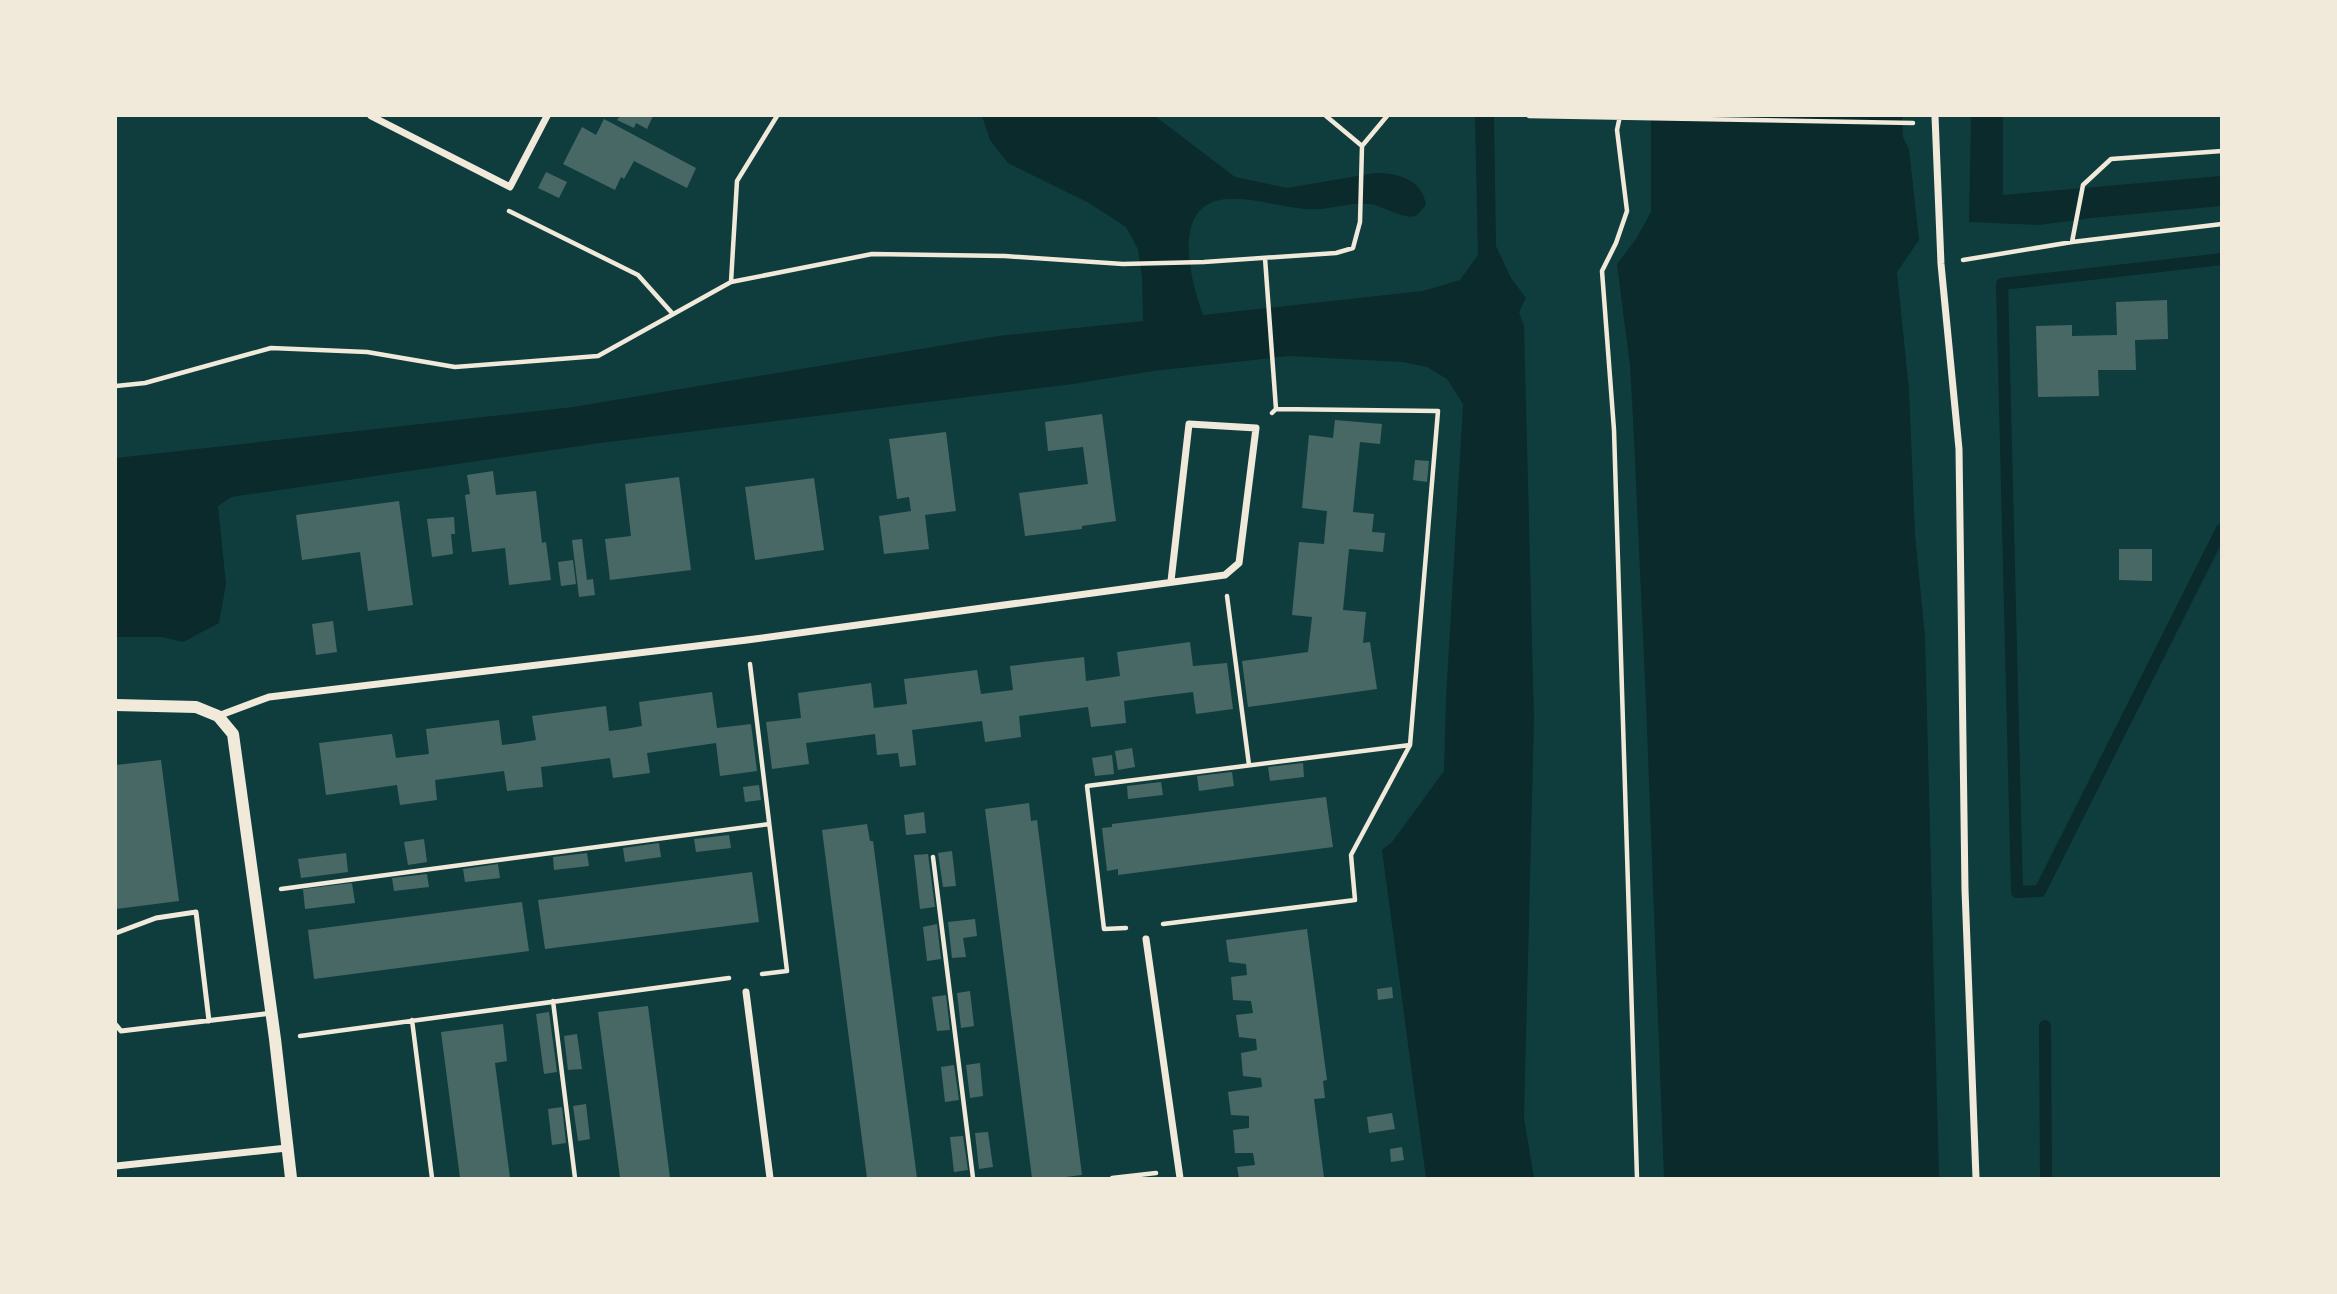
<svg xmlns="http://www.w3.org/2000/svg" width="2337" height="1294" font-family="'Public Sans',sans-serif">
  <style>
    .water { fill: #0a2a2b }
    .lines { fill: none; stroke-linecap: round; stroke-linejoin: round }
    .stream { stroke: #0a2a2b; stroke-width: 12 }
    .building { fill: #486865 }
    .path { stroke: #f1e9da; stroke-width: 4.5 }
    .service { stroke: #f1e9da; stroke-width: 5 }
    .minor { stroke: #f1e9da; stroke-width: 7 }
    .tertiary { stroke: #f1e9da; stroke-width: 12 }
  </style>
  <rect width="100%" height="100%" fill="#0f3d3e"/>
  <!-- water -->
  <path class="water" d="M982,116h173l80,61 52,11 88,-15c23,0 47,6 51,32 -3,3 -7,9 -11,11 -10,4 -34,-11 -46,-12 -21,-2 -42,7 -63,5 -27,-2 -53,-12 -79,-10 -58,4 -36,83 -24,116l220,-24 37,-11 18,-25 -3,-139h19l2,130 15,32 15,20 -7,14 5,14 10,394 -10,398 10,60h-108l-44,-328 10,-8 52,-71 2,-72 17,-295 -16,-25 -20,-12 -24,-5 -114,-6 -136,15 -80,13 -473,59 -369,54 -13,9 8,78 -7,39 -36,19 -21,-5h-46v-179l457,-51 425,-71 145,-15 -1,-44 -4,-28 -12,-22 -37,-24 -81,-40 -18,-23z
    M1651,116h251l1,21 6,12 10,91 -22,32 12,118 6,144 10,103 14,541h-275l-18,-476 -13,-284 -3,-52 -13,-102 19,-25 15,-27z
    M1971,116h32v79l218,-19v30l-130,12 -52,7 -70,-3z"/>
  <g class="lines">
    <!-- stream -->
    <path class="stream" d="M2222,259l-220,25 15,608 23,-1 182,-362
      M2045,1026l1,152"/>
  </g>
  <!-- building -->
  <path class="building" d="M620,116h33l-6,13 -11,-6 -2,5 -17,-8z
    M604,119l92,49 -9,20 -53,-27 -10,18 -3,-2 -6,13 -52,-26 19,-37 14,8z
    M546,172l21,10 -8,16 -21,-10z
    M2167,300l1,39 -33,1 1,30h-38l1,26 -61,1 -2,-71 36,-1v11l45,-1 -1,-33z
    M1102,414l14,107 -34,5v3l-57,7 -6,-43 69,-9 -5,-37 -35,4 -3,-29z
    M1335,420l47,4 -2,20 -20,-2 -7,70 21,2 -2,18 13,1 -2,19 -34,-3 -6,61 23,2 -3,31 7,-1 7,47 -129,18 -6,-46 66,-9 4,-35 -20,-2 7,-73 25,2 3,-33 -25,-3 7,-73 24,3z
    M946,432l10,79 -31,4 4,34 -45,5 -5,-38 32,-5 -2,-14 -12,2 -8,-60z
    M1415,460l14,1 -2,21 -14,-2z
    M493,471l3,24 40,-4 6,52 4,-1 5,38 -42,5 -4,-37 -33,4 -7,-57 5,-1 -3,-19z
    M679,477l12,93 -81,10 -5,-41 26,-3 -6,-52z
    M814,478l10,72 -69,10 -10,-73z
    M399,501l14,104 -45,6 -8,-59 -58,8 -6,-45z
    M454,517l1,17h-4l2,20 -21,3 -5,-38z
    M582,539l5,41 6,-1 2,16 -16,2 -7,-57z
    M2119,549h33v32l-33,-1z
    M573,560l3,24 -15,2 -3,-24z
    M333,621l4,31 -21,3 -4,-31z
    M1190,642l3,24 34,-3 6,46 -37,5 -3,-22 -33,4 -36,5 2,22 -17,2 -18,2 -3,-20 -69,9 2,21 -36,5 -3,-21 -70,9 4,35 -16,2 -2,-14 -21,2 -2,-21 -69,9 3,21 -37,5 -6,-47 35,-4 -3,-25 73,-10 3,25 33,-4 -3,-25 73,-9 4,24 32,-4 -3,-24 74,-9 2,24 34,-5 -3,-24z
    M712,692l5,36 34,-4 6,47 -37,5 -4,-33 -69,10 3,20 -37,5 -3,-20 -69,9 2,20 -19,2 -17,2 -3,-20 -69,9 2,20 -37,5 -3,-20 -71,10 -7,-52 73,-9 4,24 15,-2 18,-2 -3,-25 73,-9 3,25 16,-2 18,-3 -4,-24 74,-10 3,25 16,-2 17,-3 -3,-24z
    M1132,748l3,19 -17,3 -3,-19z
    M1112,755l2,19 -19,2 -3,-18z
    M161,760l18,141 -63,8v-144z
    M1303,763l1,14 -34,4 -2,-14z
    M1232,772l2,14 -35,5 -2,-15z
    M1161,782l2,13 -35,4 -1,-13z
    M759,785l2,15 -16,2 -2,-15z
    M1326,797l7,50 -215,28v-6l-11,2 -5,-43 10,-1v-3z
    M1029,803l2,18 6,-1 45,355 -24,3h-26l-47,-369z
    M924,812l2,21 -20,2 -2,-20z
    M867,824l3,17h3l44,337h-50l-45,-348z
    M729,835l2,13 -35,4 -2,-13z
    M424,839l3,23 -19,3 -4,-23z
    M659,843l2,14 -36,5 -2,-14z
    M952,851l4,35 -13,1 -5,-34z
    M346,853l2,19 -47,6 -3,-19z
    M587,853l2,13 -35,4 -1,-13z
    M928,854l7,53 -15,2 -6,-54z
    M498,864l2,14 -35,4 -2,-13z
    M752,872l7,50 -214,27 -7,-49z
    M427,874l2,13 -35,4 -2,-13z
    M352,883l3,20 -50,6 -2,-20z
    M522,902l7,49 -215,28 -6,-49z
    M975,919l2,17 -14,2 3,19 -14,1 -4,-36z
    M937,924l4,35 -14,2 -4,-34z
    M1307,929l20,151 -4,1 2,17 -11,1 10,79h-85l-2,-11 18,-2 -2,-12h-18l-2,-23 16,-2v-12l-18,-1 -3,-23 34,-5 -1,-9 -18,-2 -2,-23 16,-3 -1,-11 -17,-2 -3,-22 17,-2 -2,-12 -18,-1 -2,-23 16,-2 -1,-11 -17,-2 -3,-22z
    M1392,987l1,11 -15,2 -1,-11z
    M970,991l4,35 -13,2 -4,-35z
    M946,995l4,35 -13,1 -5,-34z
    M648,1006l22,172h-50l-22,-166z
    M549,1012l8,60 -13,2 -8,-60z
    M503,1024l4,37 -12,2 15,115h-50l-19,-146z
    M577,1034l5,35 -14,1 -4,-34z
    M980,1063l3,33 -13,2 -4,-33z
    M954,1065l5,35 -14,2 -4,-35z
    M586,1104l4,35 -12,2 -5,-35z
    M562,1107l4,36 -14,2 -4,-36z
    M1392,1113l3,16 -26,4 -2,-16z
    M988,1132l5,35 -14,2 -4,-36z
    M963,1136l5,34 -14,2 -4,-35z
    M1402,1147l2,13 -13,2 -1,-13z"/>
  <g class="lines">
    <!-- path -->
    <path class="path" d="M1326,116l36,30
      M1529,116l384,7
      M1620,116l-3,14 10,81 -11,32 -14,28 12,159 23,748
      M509,211l129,64 34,38
      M2072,242l11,-57 28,-26 111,-8
      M1265,258l11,151
      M1963,260l109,-18 150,-18
      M731,282l6,-101 40,-65
      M116,386l29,-3 126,-35 96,4 88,15 143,-11 133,-74 141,-28 133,2 118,8 81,-2 132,-9 17,-5 7,-26 2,-76 25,-30
      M1227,596l22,169
      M750,664l37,307 -25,3
      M933,857l40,321
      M281,889l488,-65
      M1163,924l192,-24 -4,-45 59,-110 28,-334 -162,-2 -4,4
      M1126,928l-22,1 -17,-143 323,-41
      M553,1001l22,177
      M412,1020l20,158
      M300,1036l429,-58
      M1112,1178l44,-5"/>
    <!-- service -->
    <path class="service" d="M116,933l40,-15 40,-6 13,109
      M116,1025l5,6 151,-18"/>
    <!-- minor -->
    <path class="minor" d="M371,116l139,71 37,-71
      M1935,116l6,148 18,185 6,441 11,288
      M218,716l51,-19 478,-57 478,-65 14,-12 17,-135 -67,-4 -18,157
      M1146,939l34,239
      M746,992l24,186
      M116,1166l171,-18"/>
    <!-- tertiary -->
    <path class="tertiary" d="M116,705l80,2 22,9 15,18 42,305 16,139"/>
  </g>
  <!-- border -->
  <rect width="2337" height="1294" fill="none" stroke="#f1e9da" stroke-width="234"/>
</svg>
